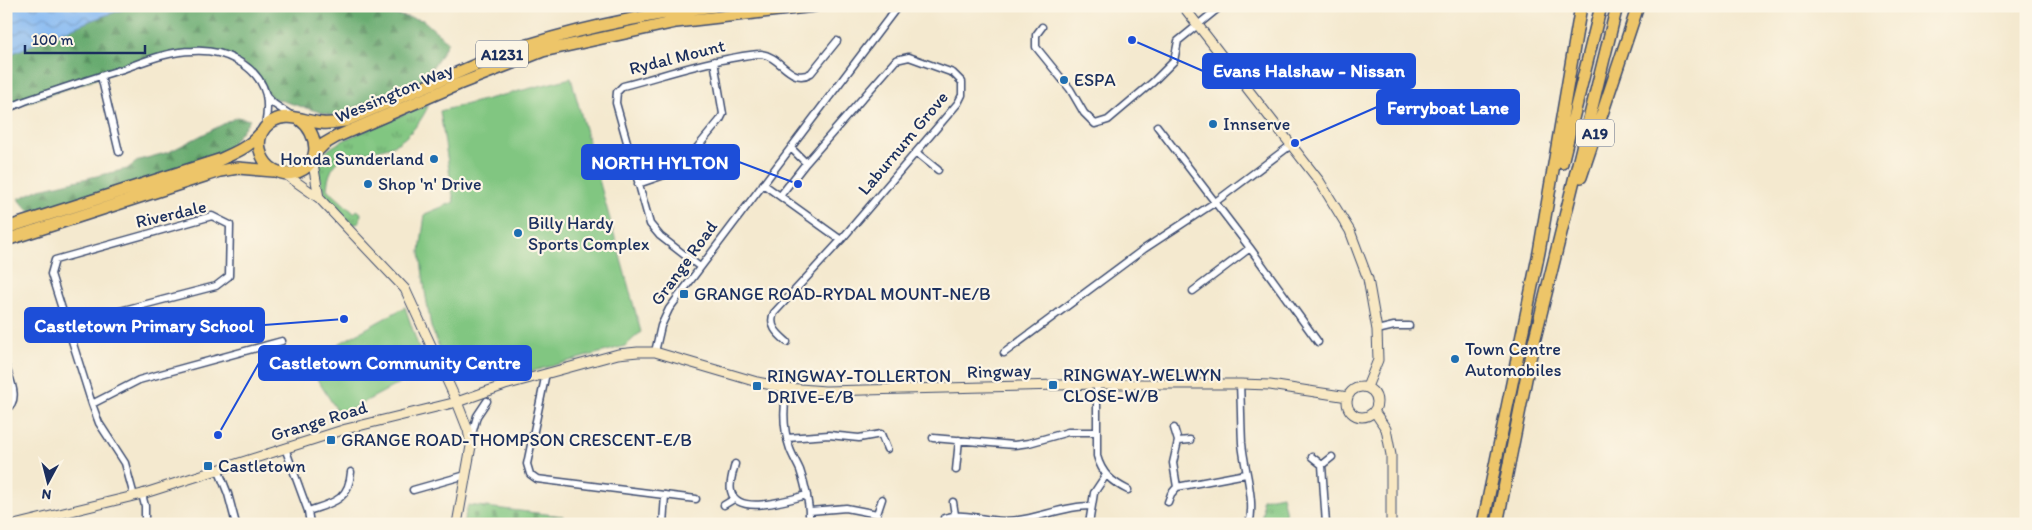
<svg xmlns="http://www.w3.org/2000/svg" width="2032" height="530" font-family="Itim,sans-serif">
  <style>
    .grass { fill: url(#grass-tufts); stroke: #4e7a70 }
    .forest { fill: url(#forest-firs); stroke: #426d66 }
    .cemetery { fill: url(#cemetery-stones); stroke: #4e7a70 }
    .pitch { fill: #81c681; stroke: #4e7a70 }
    .water { fill: url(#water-waves); stroke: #5074a8 }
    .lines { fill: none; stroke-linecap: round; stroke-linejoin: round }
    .street-casing { stroke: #3c4b6f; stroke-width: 9 }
    .secondary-casing { stroke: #3c4b6f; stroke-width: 11 }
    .highway-casing { stroke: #3c4b6f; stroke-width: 14 }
    .street { stroke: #fff; stroke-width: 6 }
    .secondary { stroke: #f8e8c3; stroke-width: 9 }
    .highway { stroke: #edc569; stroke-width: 11 }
    .poi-dot { fill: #1f6fb2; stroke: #fcf5e5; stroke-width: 2 }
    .labels { text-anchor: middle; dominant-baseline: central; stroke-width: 4.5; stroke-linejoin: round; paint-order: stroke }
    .shield { fill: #fcf5e5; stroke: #5e6a86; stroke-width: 1 }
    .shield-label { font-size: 16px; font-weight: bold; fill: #1b2f5e }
    .street-label { font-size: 18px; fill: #1b2f5e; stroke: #fcf5e5 }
    .poi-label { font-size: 18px; fill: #1b2f5e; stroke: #fcf5e5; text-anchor: start }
    .leader { fill: none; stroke: #1d4ed8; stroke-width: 2 }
    .callout-dot { fill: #1d4ed8; stroke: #fcf5e5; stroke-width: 2 }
    .callout { fill: #1d4ed8; stroke: #1d4ed8; stroke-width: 2 }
    .callout-label { font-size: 19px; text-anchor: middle; font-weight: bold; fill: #fff }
  </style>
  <defs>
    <pattern id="grass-tufts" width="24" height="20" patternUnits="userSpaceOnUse" patternTransform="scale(1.25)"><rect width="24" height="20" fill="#81c681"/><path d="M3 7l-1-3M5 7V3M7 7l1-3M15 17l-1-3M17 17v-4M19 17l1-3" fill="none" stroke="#69a16d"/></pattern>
    <pattern id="forest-firs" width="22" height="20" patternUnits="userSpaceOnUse" patternTransform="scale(1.25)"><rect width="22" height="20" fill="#68ab6f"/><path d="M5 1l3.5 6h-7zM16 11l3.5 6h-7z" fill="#558c5e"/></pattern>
    <pattern id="cemetery-stones" width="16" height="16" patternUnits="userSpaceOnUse" patternTransform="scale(1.25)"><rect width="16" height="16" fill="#81c681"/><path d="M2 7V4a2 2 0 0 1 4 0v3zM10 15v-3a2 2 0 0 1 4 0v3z" fill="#69a16d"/></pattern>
    <pattern id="water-waves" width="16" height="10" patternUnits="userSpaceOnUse" patternTransform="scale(1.25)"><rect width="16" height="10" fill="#85b9f3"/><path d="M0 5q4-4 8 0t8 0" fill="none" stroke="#6c97c8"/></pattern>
  </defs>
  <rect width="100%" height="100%" fill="#fcf5e5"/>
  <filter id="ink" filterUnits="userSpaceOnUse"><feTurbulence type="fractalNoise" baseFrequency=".02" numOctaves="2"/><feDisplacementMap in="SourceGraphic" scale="10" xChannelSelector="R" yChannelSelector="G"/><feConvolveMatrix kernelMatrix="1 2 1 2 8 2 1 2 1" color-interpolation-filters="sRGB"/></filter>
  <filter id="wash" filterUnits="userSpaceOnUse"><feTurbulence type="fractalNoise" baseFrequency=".0096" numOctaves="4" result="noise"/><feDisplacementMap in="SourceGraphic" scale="20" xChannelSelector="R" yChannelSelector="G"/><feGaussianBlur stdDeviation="1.12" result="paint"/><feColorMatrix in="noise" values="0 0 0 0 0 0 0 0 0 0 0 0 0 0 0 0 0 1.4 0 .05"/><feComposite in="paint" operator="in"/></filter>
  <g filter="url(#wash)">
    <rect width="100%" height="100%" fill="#f4e9cf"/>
    <!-- grass -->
    <path class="grass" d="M429,104c-6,15 -20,34 -35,41 -28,12 -64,0 -67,44l27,24 3,-3 4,3 -1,8 -4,3c-13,1 -21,-13 -27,-23 -9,-13 -14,-34 -4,-48 9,-13 84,-40 104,-49z
      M1282,495l6,29h-28l3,-13 -1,-12z"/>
    <!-- forest -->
    <path class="forest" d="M133,6h243l-3,5 50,9 25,22 -10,18 -16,20 -89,36 -67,-20 -4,-9 -18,-23 -38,-14 -45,6 -155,54v-63z
      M237,117l13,3 -31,40 -183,58 -18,-19 22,-10 87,-20 12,-9 30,-8z"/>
    <!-- cemetery -->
    <path class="cemetery" d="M468,505l95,11v8h-100z"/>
    <!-- pitch -->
    <path class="pitch" d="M571,78l70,254 -16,14 -103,28 -38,-25 -38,15 -15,-37 -6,-36 -5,-39 5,-38 29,-12 -14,-91z
      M405,307l21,62 -86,46 -34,-53z"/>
    <!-- water -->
    <path class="water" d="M6,6h127l-41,14 -86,36z"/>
  </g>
  <g filter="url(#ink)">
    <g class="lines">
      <defs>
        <path id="street" d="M1042,27l-6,8v12l34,42 14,24 11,11 13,-4 45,-38 21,-21 4,-20 43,-35
          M101,76l18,76
          M266,96l8,8 18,12
          M6,109l19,-8c32,-11 65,-22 98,-32 22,-8 46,-18 70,-18 29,-2 65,13 73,44 2,10 1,21 -1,31
          M1157,126l93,122 68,94
          M791,148l15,15
          M917,153l21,17
          M638,184l35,-12 8,-5 39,-47 3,-6 -9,-53
          M763,184l78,56 117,-137 4,-8v-13l-9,-9 -44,-16 -13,3 -90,103 -26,33
          M700,267l-40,-31 -10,-12 -34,-121 1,-11 6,-6c35,-9 69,-21 104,-27 11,-2 23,-5 34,-5 20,2 29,31 50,19l26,-32
          M1193,291l57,-43
          M66,325l150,-39 13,-10 1,-51 -18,-9 -157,44 -4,14 41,130 7,19 26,40 9,33
          M1377,330l17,-4h15
          M787,342c-9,-8 -19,-16 -13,-29l67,-73
          M655,352l6,-26 8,-17 229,-303
          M1004,353l140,-104 70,-46 77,-58
          M6,367c4,13 15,33 0,42
          M546,373l-19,91 3,10 7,5 159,20
          M1097,384v72c5,18 15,26 31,34
          M1240,384c1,20 1,39 2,59 2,25 14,58 7,81
          M787,388c-4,20 -4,41 3,61 3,8 7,14 10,21 6,17 10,36 9,54
          M92,404l47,-24 143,-39
          M1174,428l4,13 -5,22 4,24 69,-13
          M471,438l6,-22 10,-15
          M787,438l42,-3 30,3 22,-4 6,15
          M933,438l81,7 15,-2 39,-11h28
          M1178,441l12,-1
          M285,448l23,63 2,13
          M1312,457l10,8 4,59
          M735,464c-2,8 -6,19 -4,27 6,26 59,8 76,4
          M1322,465l10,-8
          M218,469l10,25 8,30
          M956,470l3,-30
          M413,490l53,-15
          M142,494l3,12v18
          M953,502l2,13
          M1168,502l3,-8 6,-7
          M724,505l10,-6
          M308,511c24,-8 41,-10 43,-39
          M810,511l36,-3 31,6 5,-15
          M944,518c20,-6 38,2 58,3 30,1 58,-15 88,-15
          M663,524l2,-29
          M1089,524l5,-31 12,-18"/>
        <path id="secondary" d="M1183,6l137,176 30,49 18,48 9,51 1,30 -11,27
          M312,158l7,40
          M285,174l34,24 86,91 52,113 11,28 3,16 -14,78
          M1347 402a15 15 0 1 1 30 0a15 15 0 1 1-30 0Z
          M1374,411l12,18 5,26v69
          M18,524l124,-30 204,-65 111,-27 48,-17 113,-31 20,-2h17l102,30 30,6 38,3 272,-7h143l30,1 78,12"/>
        <path id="highway" d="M299,119c20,14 24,47 -5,54 -30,7 -49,-36 -21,-52 15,-9 33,1 49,2 8,1 15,-1 23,-2l156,-67c69,-24 142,-39 213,-48
          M314,154l10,-10 12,-7 123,-53 84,-33 133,-29 139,-16
          M1562,163l39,-157
          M1581,177l57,-171
          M6,228l213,-68c16,-7 30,-13 41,-26
          M6,240l214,-69 18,-3 35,3
          M1483,524l56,-272 42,-246
          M1497,524l34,-170 86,-348"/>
      </defs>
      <!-- street casing -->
      <use href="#street" class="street-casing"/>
      <!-- secondary casing -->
      <use href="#secondary" class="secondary-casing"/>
      <!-- highway casing -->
      <use href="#highway" class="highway-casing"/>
      <!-- street -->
      <use href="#street" class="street"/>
      <!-- secondary -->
      <use href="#secondary" class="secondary"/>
      <!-- highway -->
      <use href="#highway" class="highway"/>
    </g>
  </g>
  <!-- markers -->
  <g class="poi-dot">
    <circle cx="1064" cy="80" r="5"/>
    <circle cx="1213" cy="124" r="5"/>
    <circle cx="434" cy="159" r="5"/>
    <circle cx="368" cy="184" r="5"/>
    <circle cx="518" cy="233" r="5"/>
    <rect x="679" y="289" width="10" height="10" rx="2.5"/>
    <circle cx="1455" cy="359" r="5"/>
    <rect x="1048" y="380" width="10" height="10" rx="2.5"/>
    <rect x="752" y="381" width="10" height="10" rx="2.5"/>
    <rect x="326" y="435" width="10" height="10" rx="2.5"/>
    <rect x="203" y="461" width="10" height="10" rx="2.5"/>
  </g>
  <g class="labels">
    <!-- shield labels -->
    <g class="shield">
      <rect x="476" y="40.5" width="52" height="27" rx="4"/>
      <rect x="1576" y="119.5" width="38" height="27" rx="4"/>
    </g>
    <g class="shield-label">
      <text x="502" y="54">A1231</text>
      <text x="1595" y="133">A19</text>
    </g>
    <!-- street labels -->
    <g class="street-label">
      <text transform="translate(677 57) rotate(-14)">Rydal Mount</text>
      <text transform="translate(394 93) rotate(-23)">Wessington Way</text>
      <text transform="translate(903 143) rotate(-50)">Laburnum Grove</text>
      <text transform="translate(171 214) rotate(-13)">Riverdale</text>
      <text transform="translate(684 263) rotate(-54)">Grange Road</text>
      <text transform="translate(999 371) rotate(-2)">Ringway</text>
      <text transform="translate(319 421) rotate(-17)">Grange Road</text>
    </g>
    <!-- poi labels -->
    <g class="poi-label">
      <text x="1074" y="80">ESPA</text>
      <text x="1223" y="124">Innserve</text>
      <text x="424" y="159" text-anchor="end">Honda Sunderland</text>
      <text x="378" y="184">Shop 'n' Drive</text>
      <text x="528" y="223">Billy Hardy<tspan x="528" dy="21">Sports Complex</tspan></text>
      <text x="694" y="294">GRANGE ROAD-RYDAL MOUNT-NE/B</text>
      <text x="1465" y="349">Town Centre<tspan x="1465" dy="21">Automobiles</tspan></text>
      <text x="1063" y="375">RINGWAY-WELWYN<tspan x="1063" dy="21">CLOSE-W/B</tspan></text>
      <text x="767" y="376">RINGWAY-TOLLERTON<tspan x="767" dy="21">DRIVE-E/B</tspan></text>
      <text x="341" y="440">GRANGE ROAD-THOMPSON CRESCENT-E/B</text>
      <text x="218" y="466">Castletown</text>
    </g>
  </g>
  <!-- callouts -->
  <path class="leader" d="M1132 40L1203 71M1295 143L1377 107M798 184L739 162M344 319L264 325M218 435L259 363"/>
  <g class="callout-dot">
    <circle cx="1132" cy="40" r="5"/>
    <circle cx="1295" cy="143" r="5"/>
    <circle cx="798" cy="184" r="5"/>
    <circle cx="344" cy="319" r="5"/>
    <circle cx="218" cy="435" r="5"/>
  </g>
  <g class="callout">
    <rect x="1203" y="54" width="212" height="34" rx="5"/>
    <rect x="1377" y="90" width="142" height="34" rx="5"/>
    <rect x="582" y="145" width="157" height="34" rx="5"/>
    <rect x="25" y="308" width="239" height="34" rx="5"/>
    <rect x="259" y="346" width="272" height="34" rx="5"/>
  </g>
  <g class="callout-label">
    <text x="1309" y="77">Evans Halshaw - Nissan</text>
    <text x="1448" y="114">Ferryboat Lane</text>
    <text x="660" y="169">NORTH HYLTON</text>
    <text x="144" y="332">Castletown Primary School</text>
    <text x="395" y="369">Castletown Community Centre</text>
  </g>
  <!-- margin -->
  <rect width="2032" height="530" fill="none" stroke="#fcf5e5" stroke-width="25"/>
  <!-- north arrow -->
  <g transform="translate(48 482) rotate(187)" stroke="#fcf5e5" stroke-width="4" paint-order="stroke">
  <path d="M0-4L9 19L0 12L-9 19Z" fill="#1b2f5e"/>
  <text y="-8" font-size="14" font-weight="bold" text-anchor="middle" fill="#1b2f5e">N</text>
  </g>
  <!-- scale -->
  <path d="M25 45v8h120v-8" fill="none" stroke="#1b2f5e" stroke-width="2.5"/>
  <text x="32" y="45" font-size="15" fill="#1b2f5e" stroke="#fcf5e5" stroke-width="4" paint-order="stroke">100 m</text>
</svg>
